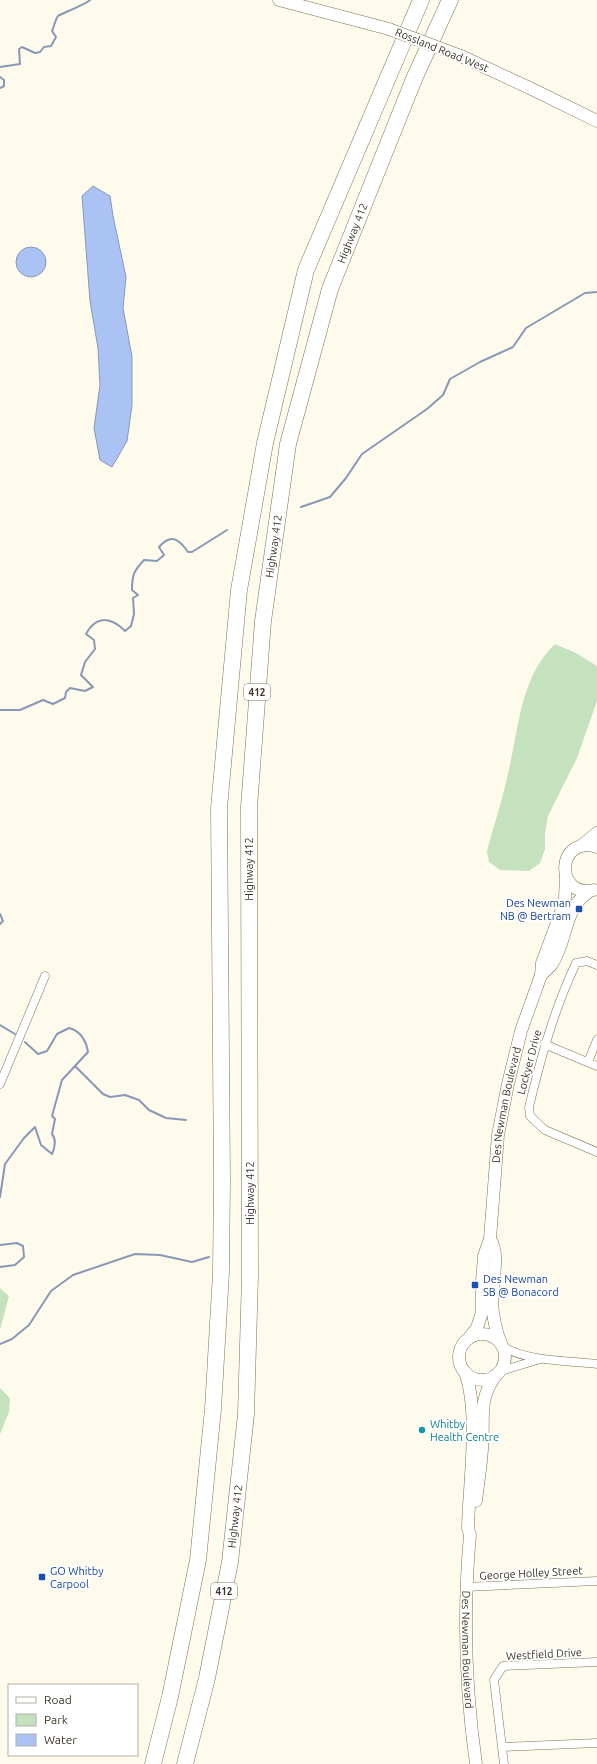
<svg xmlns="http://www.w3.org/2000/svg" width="597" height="1764" font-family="Ubuntu,sans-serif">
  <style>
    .green { fill: #c5e2be }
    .water { fill: #aac3f4; stroke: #8899b7 }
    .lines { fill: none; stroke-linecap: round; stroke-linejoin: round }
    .stream { stroke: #8899b7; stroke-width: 2 }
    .street-casing { stroke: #7d7353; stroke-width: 9 }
    .secondary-casing { stroke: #7d7353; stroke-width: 13 }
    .highway-casing { stroke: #7d7353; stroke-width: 17 }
    .street { stroke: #fff; stroke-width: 8 }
    .secondary { stroke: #fff; stroke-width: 12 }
    .highway { stroke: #fff; stroke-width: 16 }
    .secondary-bridge-casing { stroke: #7d7353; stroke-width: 13; stroke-linecap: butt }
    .secondary-bridge { stroke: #fff; stroke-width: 12 }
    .transit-dot { fill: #1a4fb4; stroke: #fff; stroke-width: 1.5 }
    .culture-dot { fill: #0f9aa8; stroke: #fff; stroke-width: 1.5 }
    .labels { text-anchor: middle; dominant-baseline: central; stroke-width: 4; stroke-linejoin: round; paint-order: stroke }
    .shield { fill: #fff; stroke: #757268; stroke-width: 1 }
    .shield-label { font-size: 10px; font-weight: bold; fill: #3a3628 }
    .street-label { font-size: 11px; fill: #3a3628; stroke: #fff }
    .transit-label { font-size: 11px; fill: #164399; stroke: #fff; text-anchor: start }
    .culture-label { font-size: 11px; fill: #0d838f; stroke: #fff; text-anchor: start }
  </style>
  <rect width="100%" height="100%" fill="#fefaec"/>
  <!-- green -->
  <path class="green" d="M555,644l21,9 21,13v35l-20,57 -29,58 -3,17v16l-5,14 -11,8 -29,-1 -11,-8 -2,-11c8,-29 17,-57 23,-86 9,-41 12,-90 45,-121z
    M0,1288l9,8 -9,34z
    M0,1388l10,10 -1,14 -9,22z"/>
  <!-- water -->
  <path class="water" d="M93,186l17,10 3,20 13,61 -3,31 9,49v48l-5,36 -15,26 -12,-7 -6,-32 6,-43 -2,-37 -8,-47 -8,-105z
    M16 262a15 15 0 1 1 30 0a15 15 0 1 1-30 0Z"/>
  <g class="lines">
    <!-- stream -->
    <path class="stream" d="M0,67l20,-3 -1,-15 3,-2 13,6 5,-1 4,-5 7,-1 5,-9 -4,-6c2,-4 3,-11 6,-15 2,-2 25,-10 32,-16
      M0,77l4,3v6l-4,2
      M301,507l29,-10 16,-19 16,-24 65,-45 16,-14 7,-16 30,-17 33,-15 13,-19 59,-35 12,-1
      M0,710h20l23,-10 10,4 12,-6 1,-6 4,-4 15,3 8,-4 -12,-12 4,-13 10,-13 -1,-9 -8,-6c10,-19 25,-17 39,-3l6,-5 3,-12 -1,-16 5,-3 -6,-5c0,-16 2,-19 12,-30l13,1 7,-6 -5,-8c12,-14 20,-8 29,5h4l35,-22
      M0,914l3,7 -3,3
      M0,1025l15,9
      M75,1066l28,28 7,3 15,-2 14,5 10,10 17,8 20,2
      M0,1197l5,-33 19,-26 11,-11 6,18 11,9c3,-7 5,-14 0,-20l3,-15 -3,-3 10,-36 26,-28c-2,-12 -8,-21 -19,-24l-12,6 -10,17 -9,3 -13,-12
      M0,1245l17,-2 6,3 1,11 -9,8 -15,2
      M0,1344l12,-5 17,-14 22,-34 22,-16 62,-21 25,1 32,7 17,-5"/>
    <defs>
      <path id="street" d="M597,965l-10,-4 -11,2c-22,47 -35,94 -47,144l1,9 15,14 52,22
        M544,1044l53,22
        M588,1062l9,-22
        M0,1084l45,-108
        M502,1346c22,15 68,15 95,18
        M501,1371l39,-12
        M465,1587l132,-6
        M502,1747l95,-4
        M504,1764l-10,-84 9,-14 94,-4"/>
      <g id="secondary">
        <path d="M279,0l110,29"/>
        <path d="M461,56l75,35 61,30"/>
        <path d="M581,846l16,-13"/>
        <path d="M594,890c-40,9 -38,-56 3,-43"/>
        <path d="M541,975c3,-3 8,-7 11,-11 16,-24 11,-56 38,-73"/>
        <path d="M490,1239c11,16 1,46 2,65 1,13 4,27 9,40"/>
        <circle cx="482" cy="1357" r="23"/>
        <path id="s1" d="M469,1338l8,-10 5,-16v-30l2,-26 6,-17 8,-104 10,-51 13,-53 20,-56 1,-12 20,-54 3,-12 1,-20"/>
        <path id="s2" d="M465,1372c15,42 4,110 3,156l2,7c-7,77 -5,152 6,229"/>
        <path d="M476,1501c2,-18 5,-35 6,-52 3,-30 -5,-48 14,-74"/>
      </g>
      <g id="highway">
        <path d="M153,1764l17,-67 28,-137 15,-151 8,-136 1,-93 -3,-372 20,-218 26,-147 41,-173 115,-270"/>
        <path id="s3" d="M185,1764l22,-86 23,-116 16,-148 4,-138 -1,-469 14,-186 25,-177 42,-155 84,-210 36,-79"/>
      </g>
    </defs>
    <!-- street casing -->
    <use href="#street" class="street-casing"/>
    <!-- secondary casing -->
    <use href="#secondary" class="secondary-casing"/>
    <!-- highway casing -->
    <use href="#highway" class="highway-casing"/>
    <!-- street -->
    <use href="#street" class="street"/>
    <!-- secondary -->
    <use href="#secondary" class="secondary"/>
    <!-- highway -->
    <use href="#highway" class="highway"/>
    <defs>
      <path id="secondary-bridge" d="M389,29l72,27"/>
    </defs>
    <!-- secondary-bridge casing -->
    <use href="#secondary-bridge" class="secondary-bridge-casing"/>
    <!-- secondary-bridge -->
    <use href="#secondary-bridge" class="secondary-bridge"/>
  </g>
  <!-- markers -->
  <g class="transit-dot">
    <rect x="575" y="905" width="8" height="8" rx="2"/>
    <rect x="471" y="1281" width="8" height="8" rx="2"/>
    <rect x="38" y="1573" width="8" height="8" rx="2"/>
  </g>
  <circle class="culture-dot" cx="422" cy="1430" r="4"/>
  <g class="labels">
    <!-- shield labels -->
    <g class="shield">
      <rect x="244" y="684" width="26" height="16" rx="3"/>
      <rect x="211" y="1583" width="26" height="16" rx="3"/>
    </g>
    <g class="shield-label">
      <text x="257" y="692">412</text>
      <text x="224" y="1591">412</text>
    </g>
    <!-- street labels -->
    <g class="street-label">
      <text transform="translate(442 50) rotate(22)">Rossland Road West</text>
      <text stroke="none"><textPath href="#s3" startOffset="1549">Highway 412</textPath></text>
      <text stroke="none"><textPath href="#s3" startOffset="1225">Highway 412</textPath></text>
      <text transform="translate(249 869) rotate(-90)">Highway 412</text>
      <text transform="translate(529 1062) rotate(-75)">Lockyer Drive</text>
      <text stroke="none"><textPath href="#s1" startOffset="239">Des Newman Boulevard</textPath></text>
      <text transform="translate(250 1193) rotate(-90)">Highway 412</text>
      <text stroke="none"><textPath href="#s3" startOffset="253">Highway 412</textPath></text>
      <text transform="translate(531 1573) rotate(-3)">George Holley Street</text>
      <text stroke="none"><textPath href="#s2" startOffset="279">Des Newman Boulevard</textPath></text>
      <text transform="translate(544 1654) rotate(-3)">Westfield Drive</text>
    </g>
    <!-- transit labels -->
    <g class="transit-label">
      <text x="571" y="903" text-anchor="end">Des Newman<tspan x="571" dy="13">NB @ Bertram</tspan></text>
      <text x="483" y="1279">Des Newman<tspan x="483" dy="13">SB @ Bonacord</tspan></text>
      <text x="50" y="1571">GO Whitby<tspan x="50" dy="13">Carpool</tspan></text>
    </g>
    <!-- culture labels -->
    <g class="culture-label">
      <text x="430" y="1424">Whitby<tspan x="430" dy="13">Health Centre</tspan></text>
    </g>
  </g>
  <!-- legend -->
  <rect x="8" y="1684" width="130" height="72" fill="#ffffff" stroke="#b0afa9"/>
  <rect x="16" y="1697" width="20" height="6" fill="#ffffff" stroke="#b0afa9"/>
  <text x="44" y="1704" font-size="12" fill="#3a3628">Road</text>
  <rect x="16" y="1714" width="20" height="12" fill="#c5e2be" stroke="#b0afa9"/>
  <text x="44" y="1724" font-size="12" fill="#3a3628">Park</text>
  <rect x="16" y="1734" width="20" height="12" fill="#aac3f4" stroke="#b0afa9"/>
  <text x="44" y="1744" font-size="12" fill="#3a3628">Water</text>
</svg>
